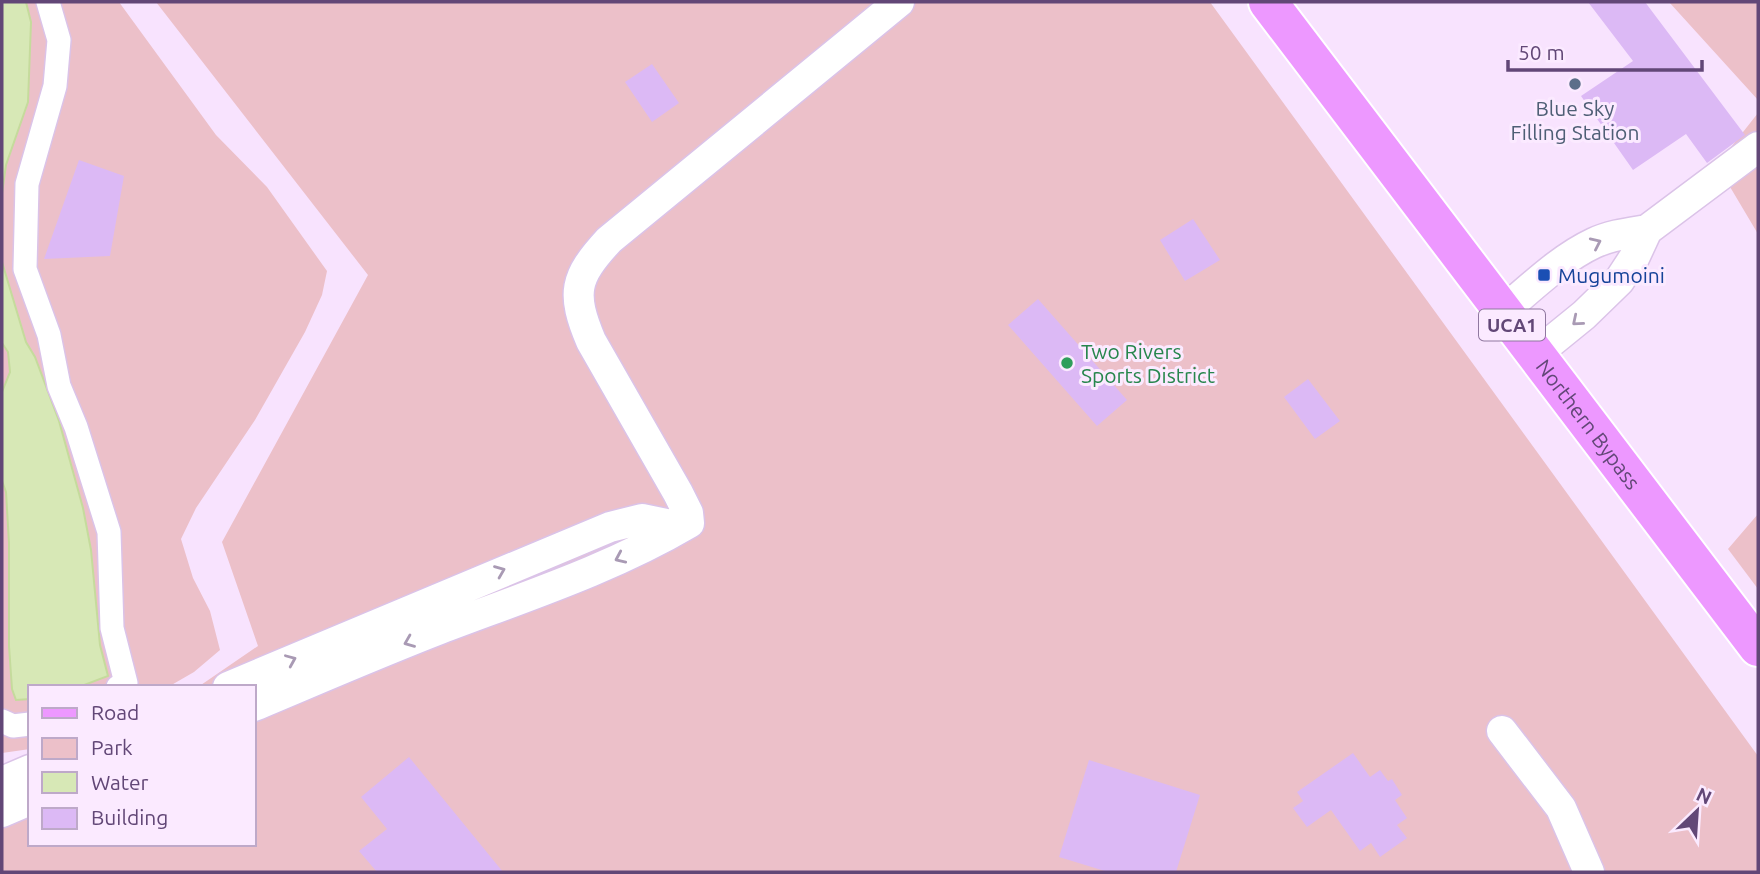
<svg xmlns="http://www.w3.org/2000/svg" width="1760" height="874" font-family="Ubuntu,sans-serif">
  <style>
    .green { fill: #ecc0c9 }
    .water { fill: #d7e8b6; stroke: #c5db9c; stroke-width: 2 }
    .building { fill: #dcb9f5 }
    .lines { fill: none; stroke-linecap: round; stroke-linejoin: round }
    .pedestrian-casing { stroke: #dbc3e8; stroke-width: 26 }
    .minor-casing { stroke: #dbc3e8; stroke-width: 33 }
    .primary-casing { stroke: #fff; stroke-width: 42 }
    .pedestrian { stroke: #fff; stroke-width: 23 }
    .minor { stroke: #fff; stroke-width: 30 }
    .primary { stroke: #ed98ff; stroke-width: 38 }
    .oneway { stroke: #a99ab4 }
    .service-dot { fill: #5c6f8a; stroke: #fbeaff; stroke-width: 2.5 }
    .transit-dot { fill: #1a4fb4; stroke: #fbeaff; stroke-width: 2.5 }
    .leisure-dot { fill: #2e9e5b; stroke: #fbeaff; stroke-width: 2.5 }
    .labels { text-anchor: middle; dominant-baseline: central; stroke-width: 6; stroke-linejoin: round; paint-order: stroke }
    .shield { fill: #fbeaff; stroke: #9078a0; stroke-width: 2 }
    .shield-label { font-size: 19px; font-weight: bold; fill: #624777 }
    .service-label { font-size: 21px; fill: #4e5e75; stroke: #fbeaff }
    .transit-label { font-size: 21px; fill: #164399; stroke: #fbeaff; text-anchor: start }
    .leisure-label { font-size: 21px; fill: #27864d; stroke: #fbeaff; text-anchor: start }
    .street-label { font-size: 21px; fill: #624777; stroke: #fbeaff }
  </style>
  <rect width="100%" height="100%" fill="#f8e3fe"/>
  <!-- green -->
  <path class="green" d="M2,2h117l97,133 51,52 60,84 -5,24 -17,37 -50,88 -59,88 -15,31 12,39 17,33 10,39 -26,22 -26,15h-138v62l-28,4z
    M156,2h1054l548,754v116h-1756v-53l28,-19v44h224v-157h-56l60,-41 -36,-104 146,-267z
    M1669,2h89v98z
    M1758,113v121l-41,-69z
    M1758,514v75l-30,-40z"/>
  <!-- water -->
  <path class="water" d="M2,2h24l5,20 -3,80 -22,63 -4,28z
    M2,262l24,80 9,15 24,64 24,87 8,42 9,95 8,31 -29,11h-49v12l-14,1 -4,-11 -3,-43v-103l-3,-51 -4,-11v-89l8,-20 -2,-20 -6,-9z"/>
  <!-- building -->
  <path class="building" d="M1588,2h57l100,133 -38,28 -21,-29 -53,36 -52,-74 52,-35z
    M652,64l27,39 -27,19 -27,-40z
    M79,160l45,16 -14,80 -66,3z
    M1193,219l27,41 -35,21 -25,-41z
    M1038,299l89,101 -30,26 -89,-101z
    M1308,379l32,42 -25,18 -31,-42z
    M1353,753l17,24 10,-7 8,11 4,-2 10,16 -7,5 12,18 -10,7 10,13 -27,19 -9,-14 -11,8 -29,-41 -24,17 -14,-19 10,-7 -6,-9z
    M409,757l94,115h-126l-18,-21 28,-22 -26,-32z
    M1089,760l111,35 -24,77h-68l-49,-15z"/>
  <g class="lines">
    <defs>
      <path id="pedestrian" d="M48,2l11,38 -4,46 -28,98 -2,85 24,66 10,51 17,41 33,105 3,96 14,55 -8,4
        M2,721l11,5 17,-2"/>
      <path id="minor" d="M1502,312c29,-24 58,-53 92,-69 17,-8 35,-10 53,-13
        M1536,354l48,-39 35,-34 15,-23 13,-28 111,-83
        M228,687l382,-160 32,-8 39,8
        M254,706c62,-26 124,-53 186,-77 84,-32 171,-60 249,-106l-1,-10 -10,-20 -87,-152c-20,-48 -17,-63 18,-101l290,-238
        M1502,731l59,77 28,64
        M2,782l28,-12
        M2,812l28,-12"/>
      <g id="primary">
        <path id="s1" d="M1268,2l490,645"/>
      </g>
    </defs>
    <!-- pedestrian casing -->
    <use href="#pedestrian" class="pedestrian-casing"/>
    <!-- minor casing -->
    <use href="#minor" class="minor-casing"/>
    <!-- primary casing -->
    <use href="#primary" class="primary-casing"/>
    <!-- pedestrian -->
    <use href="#pedestrian" class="pedestrian"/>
    <!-- minor -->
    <use href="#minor" class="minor"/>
    <!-- primary -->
    <use href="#primary" class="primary"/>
  </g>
  <!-- one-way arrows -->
  <defs><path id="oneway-chevron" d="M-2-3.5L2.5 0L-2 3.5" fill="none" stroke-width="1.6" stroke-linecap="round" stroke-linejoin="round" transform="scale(1.75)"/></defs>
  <g class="oneway">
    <use href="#oneway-chevron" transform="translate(1596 243) rotate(-25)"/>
    <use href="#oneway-chevron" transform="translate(1577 321) rotate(140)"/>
    <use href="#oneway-chevron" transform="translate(620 558) rotate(156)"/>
    <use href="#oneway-chevron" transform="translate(500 571) rotate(-22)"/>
    <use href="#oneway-chevron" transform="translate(409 642) rotate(158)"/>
    <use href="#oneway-chevron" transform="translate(291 660) rotate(-23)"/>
  </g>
  <!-- markers -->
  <circle class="service-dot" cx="1575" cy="84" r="7"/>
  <rect class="transit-dot" x="1537" y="268" width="14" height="14" rx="3.5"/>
  <circle class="leisure-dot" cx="1067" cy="363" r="7"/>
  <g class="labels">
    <!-- shield labels -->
    <rect class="shield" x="1479" y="309.5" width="66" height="31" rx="5"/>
    <g class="shield-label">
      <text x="1512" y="325">UCA1</text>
    </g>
    <!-- service labels -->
    <g class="service-label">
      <text x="1575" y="108">Blue Sky<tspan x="1575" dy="24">Filling Station</tspan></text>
    </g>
    <!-- transit labels -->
    <g class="transit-label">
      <text x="1558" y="275">Mugumoini</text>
    </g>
    <!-- leisure labels -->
    <g class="leisure-label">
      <text x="1081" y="351">Two Rivers<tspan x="1081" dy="24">Sports District</tspan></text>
    </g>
    <!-- street labels -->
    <g class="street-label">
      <text stroke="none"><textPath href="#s1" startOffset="530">Northern Bypass</textPath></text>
    </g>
  </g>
  <!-- border -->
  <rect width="1760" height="874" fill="none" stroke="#624777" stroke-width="7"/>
  <!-- legend -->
  <rect x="28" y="685" width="228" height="161" fill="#fbeaff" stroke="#bea9c9" stroke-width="2"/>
  <rect x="42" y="708" width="35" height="10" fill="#ed98ff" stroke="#bea9c9" stroke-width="2"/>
  <text x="91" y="720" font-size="21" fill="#624777">Road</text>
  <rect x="42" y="738" width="35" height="21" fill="#ecc0c9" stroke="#bea9c9" stroke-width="2"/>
  <text x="91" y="755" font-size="21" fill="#624777">Park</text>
  <rect x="42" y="772" width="35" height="21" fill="#d7e8b6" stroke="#bea9c9" stroke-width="2"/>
  <text x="91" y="790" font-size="21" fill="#624777">Water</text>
  <rect x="42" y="808" width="35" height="21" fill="#dcb9f5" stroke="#bea9c9" stroke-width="2"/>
  <text x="91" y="825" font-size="21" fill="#624777">Building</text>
  <!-- north arrow -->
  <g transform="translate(1697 811) rotate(25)" stroke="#fbeaff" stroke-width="5" paint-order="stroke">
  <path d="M0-5L12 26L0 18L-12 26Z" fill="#624777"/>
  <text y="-10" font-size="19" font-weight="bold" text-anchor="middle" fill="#624777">N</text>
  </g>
  <!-- scale -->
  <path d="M1508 60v10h194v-10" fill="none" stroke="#624777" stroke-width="3.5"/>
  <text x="1518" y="60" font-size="21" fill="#624777" stroke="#fbeaff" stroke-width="5" paint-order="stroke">50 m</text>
</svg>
